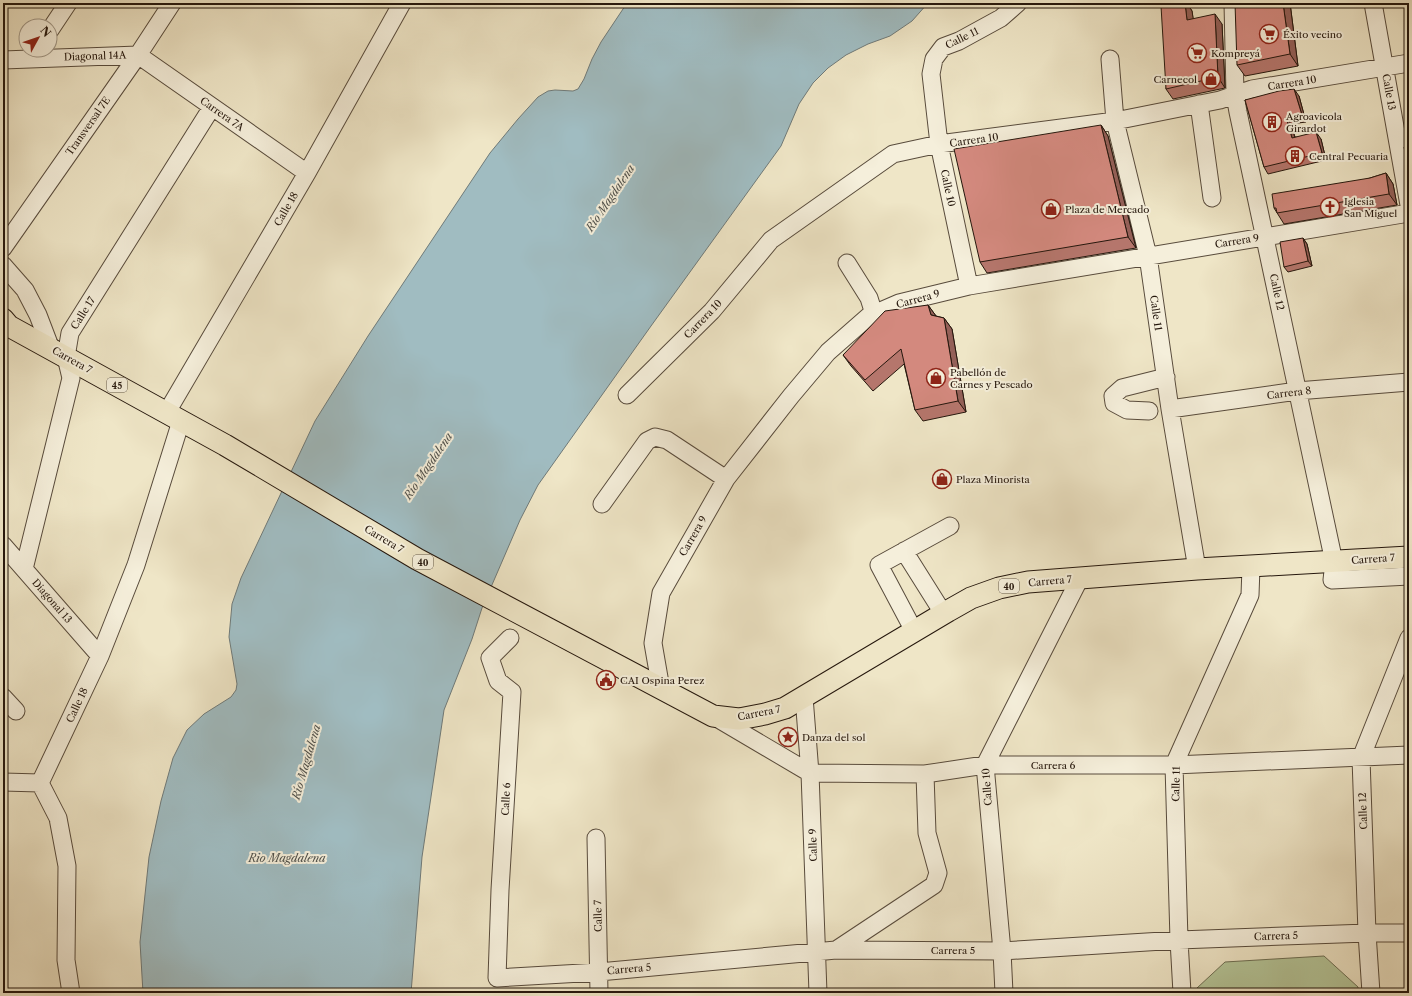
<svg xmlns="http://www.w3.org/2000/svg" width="1412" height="996" font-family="'Libre Caslon Text',serif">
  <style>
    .green { fill: #b5c699; stroke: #6d6e53 }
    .water { fill: #a0bcc1; stroke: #6f7a79 }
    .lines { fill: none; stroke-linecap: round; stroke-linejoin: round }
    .minor-casing { stroke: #584b3c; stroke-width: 19 }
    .major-casing { stroke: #25170d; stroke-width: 23 }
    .minor { stroke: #f5efdb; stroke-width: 17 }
    .major { stroke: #efe6c7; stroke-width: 21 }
    .wall { fill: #b5766c; stroke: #25170d }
    .shaded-wall { fill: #946058; stroke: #25170d }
    .building { fill: #d3897e; stroke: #25170d }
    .labels { text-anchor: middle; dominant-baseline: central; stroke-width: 4; stroke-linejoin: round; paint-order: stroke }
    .shield { fill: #f5efdb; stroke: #63584b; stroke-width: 1 }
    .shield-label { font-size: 9px; font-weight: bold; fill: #25170d }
    .poi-label { font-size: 10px; fill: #25170d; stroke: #f5efdb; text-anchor: start }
    .street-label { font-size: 10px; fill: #25170d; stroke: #f5efdb }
    .water-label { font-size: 11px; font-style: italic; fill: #50514c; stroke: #f5efdb }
  </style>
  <rect width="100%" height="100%" fill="#efe6c7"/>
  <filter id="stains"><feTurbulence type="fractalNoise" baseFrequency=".005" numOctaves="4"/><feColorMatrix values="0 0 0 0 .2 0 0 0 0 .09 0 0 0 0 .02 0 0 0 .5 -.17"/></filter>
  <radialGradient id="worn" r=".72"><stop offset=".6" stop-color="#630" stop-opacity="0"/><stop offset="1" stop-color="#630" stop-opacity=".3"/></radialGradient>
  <!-- green -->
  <path class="green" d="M1324,956l34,31v6h-161v-5l28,-26z"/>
  <!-- water -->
  <path class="water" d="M627,3h301l-16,18 -22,15 -22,8 -22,11 -18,13 -15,15 -14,21 -18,42 -130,180 -113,159 -18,35 -38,88 -10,31 -28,71 -22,147 -11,136h-268l-3,-51 9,-85 12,-56 12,-43 14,-28 17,-16 27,-17 5,-7 1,-6 -8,-47 3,-33 9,-26 74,-157 53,-85 122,-183 28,-34 20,-22 10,-6 7,-1 18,1 5,-2 6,-10 8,-20 9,-17z"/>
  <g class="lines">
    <defs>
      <path id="minor" d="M1233,3l2,92 3,17 96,450 -2,18 77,-4
        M1373,3l36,202
        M50,30l18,-27
        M1110,59l5,62 33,135 22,153 27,160
        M3,60l135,-5 169,118
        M1199,104l13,94
        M3,248l135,-193 34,-52
        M847,263l22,35 5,16
        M3,265l22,25 13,25 13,34
        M969,286l-30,-142 -8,-70 3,-15 9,-12 16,-6 42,-23 17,-15
        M627,395l85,-84 59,-71 122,-86 46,-10 176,-23 105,-21 32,-11 157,-26
        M1170,409l127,-18 112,-9
        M1149,411l-22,-1 -13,-7 -1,-7 9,-8 44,-11
        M167,412l140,-239 95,-170
        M602,504l45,-63 8,-4 12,3 59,39
        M3,545l97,111
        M904,551l39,62
        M24,569l47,-191 -5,-21 4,-24 142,-226
        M914,631l-35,-66 71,-39
        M510,638l-20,20 8,23 14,11 -12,198 -3,88 102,-6 237,-22 166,1 177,-11 188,-7h42
        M661,689l-8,-46 8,-50 65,-114 65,-83 37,-44 41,-36 30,-13 70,-17 440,-73
        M3,697l13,14
        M804,697l6,76 8,220
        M715,717l95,56 115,1 60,-9h189l235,-10
        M3,782l37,1
        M40,783l60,-127 36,-91 45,-144
        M40,783l18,35 9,48 -1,94 5,33
        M596,838l3,155
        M836,950l98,-65 4,-12 -11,-40 -2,-59
        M1004,993l-2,-42 -17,-186 95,-187
        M1182,993l-3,-53 -5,-175 76,-170 1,-28
        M1371,993l-4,-60 -6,-175 48,-120"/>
      <path id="major" d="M3,319l6,7 216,119 192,114 296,157 26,3 26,-5 20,-6 163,-97 23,-13 28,-10 29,-6 169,-13 212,-12"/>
    </defs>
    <!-- minor casing -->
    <use href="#minor" class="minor-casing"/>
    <!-- major casing -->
    <use href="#major" class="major-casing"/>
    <!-- minor -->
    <use href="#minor" class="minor"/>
    <!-- major -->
    <use href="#major" class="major"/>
  </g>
  <!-- wall -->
  <path class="wall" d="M1174,3h13l5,8 1,8 29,5 3,64 -52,11 -7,-10z
    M1290,3l8,63 -53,10 -8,-11z
    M1299,96l7,26 -15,2 4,13 26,2 5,21 -58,14 -4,-7 -19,-67z
    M1101,125l7,11 28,112 -149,25 -7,-11z
    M1386,173l7,11 4,21 -113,19 -10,-16z
    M1303,238l4,6 5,22 -24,6 -4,-5z
    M928,305l8,11 8,2 8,11 14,83 -43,9 -8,-11 -11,-46 -31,27 -22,-25 -8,-11z"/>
  <!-- shaded-wall -->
  <path class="shaded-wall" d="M1185,3h2l5,8 3,19 -8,-10z
    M1283,3h7l8,63 -8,-12z
    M1215,14l7,10 3,64 -7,-11z
    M1294,89l5,7 7,26 -4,-7z
    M1286,117l5,7 6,21 -5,-7z
    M1101,125l7,11 28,112 -8,-11z
    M1316,132l5,7 5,21 -4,-7z
    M1386,173l7,11 4,21 -8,-11z
    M1303,238l4,6 5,22 -4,-5z
    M928,305l8,11 -5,-1z
    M944,318l8,11 14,83 -8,-11z"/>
  <!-- building -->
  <path class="building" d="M1174,3h11l2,17 28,-6 3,63 -52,12 -5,-83z
    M1235,3h48l7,51 -53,11z
    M1294,89l8,26 -16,2 6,21 24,-6 6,21 -58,14 -19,-67 34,-9z
    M1101,125l27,112 -148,25 -26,-113z
    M1409,146v29l-5,-28z
    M1386,173l3,21 -112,19 -1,-5h-2l-2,-14 98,-16z
    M1303,238l5,23 -24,6 -4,-25z
    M928,305l3,10 13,3 14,83 -43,9 -14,-61 -36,31 -22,-25 42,-44z"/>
  <!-- icons -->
  <defs>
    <symbol id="supermarket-ring" viewBox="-11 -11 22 22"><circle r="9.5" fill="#f5efdb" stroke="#8f2418" stroke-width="1.5"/><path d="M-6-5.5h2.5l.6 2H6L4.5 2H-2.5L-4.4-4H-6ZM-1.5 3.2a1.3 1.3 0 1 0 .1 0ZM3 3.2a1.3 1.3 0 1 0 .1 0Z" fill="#8f2418"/></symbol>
    <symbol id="shop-ring" viewBox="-11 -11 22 22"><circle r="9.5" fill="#f5efdb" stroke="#8f2418" stroke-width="1.5"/><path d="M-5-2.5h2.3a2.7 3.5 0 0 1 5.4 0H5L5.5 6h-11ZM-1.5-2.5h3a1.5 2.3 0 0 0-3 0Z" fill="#8f2418"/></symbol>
    <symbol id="building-ring" viewBox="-11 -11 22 22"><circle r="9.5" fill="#f5efdb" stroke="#8f2418" stroke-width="1.5"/><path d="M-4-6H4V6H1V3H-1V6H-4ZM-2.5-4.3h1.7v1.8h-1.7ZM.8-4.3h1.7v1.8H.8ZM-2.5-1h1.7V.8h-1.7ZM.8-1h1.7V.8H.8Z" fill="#8f2418"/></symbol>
    <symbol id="church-ring" viewBox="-11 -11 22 22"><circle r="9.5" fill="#f5efdb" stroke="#8f2418" stroke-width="1.5"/><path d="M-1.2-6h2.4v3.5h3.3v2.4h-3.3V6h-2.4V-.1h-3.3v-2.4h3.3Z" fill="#8f2418"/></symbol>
    <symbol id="civic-ring" viewBox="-11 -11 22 22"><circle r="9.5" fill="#f5efdb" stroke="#8f2418" stroke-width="1.5"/><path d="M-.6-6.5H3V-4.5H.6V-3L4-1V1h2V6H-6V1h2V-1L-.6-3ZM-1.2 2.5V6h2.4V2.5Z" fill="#8f2418"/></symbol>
    <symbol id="sight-ring" viewBox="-11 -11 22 22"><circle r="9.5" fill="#f5efdb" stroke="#8f2418" stroke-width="1.5"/><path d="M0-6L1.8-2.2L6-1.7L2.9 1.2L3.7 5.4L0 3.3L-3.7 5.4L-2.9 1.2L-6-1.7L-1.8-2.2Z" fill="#8f2418"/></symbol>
  </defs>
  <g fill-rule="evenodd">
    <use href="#supermarket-ring" x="1258" y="23" width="22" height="22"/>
    <use href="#supermarket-ring" x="1186" y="42" width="22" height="22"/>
    <use href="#shop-ring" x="1200" y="68" width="22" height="22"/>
    <use href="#building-ring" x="1261" y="111" width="22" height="22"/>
    <use href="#building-ring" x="1284" y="145" width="22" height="22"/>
    <use href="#church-ring" x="1319" y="196" width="22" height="22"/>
    <use href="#shop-ring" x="1040" y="198" width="22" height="22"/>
    <use href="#shop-ring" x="925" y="367" width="22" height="22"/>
    <use href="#shop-ring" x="931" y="468" width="22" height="22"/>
    <use href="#civic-ring" x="595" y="669" width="22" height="22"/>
    <use href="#sight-ring" x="777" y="726" width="22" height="22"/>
  </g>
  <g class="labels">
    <!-- shield labels -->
    <g class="shield">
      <rect x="107" y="378" width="20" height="14" rx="3"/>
      <rect x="413" y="555" width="20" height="14" rx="3"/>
      <rect x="999" y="579" width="20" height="14" rx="3"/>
    </g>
    <g class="shield-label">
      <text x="117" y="385">45</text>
      <text x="423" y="562">40</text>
      <text x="1009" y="586">40</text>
    </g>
    <!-- poi labels -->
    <g class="poi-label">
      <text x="1283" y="34">Éxito vecino</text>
      <text x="1211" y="53">Kompreyá</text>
      <text x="1197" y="79" text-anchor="end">Carnecol</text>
      <text x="1286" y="116">Agroavicola<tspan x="1286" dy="12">Girardot</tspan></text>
      <text x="1309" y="156">Central Pecuaria</text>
      <text x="1344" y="201">Iglesia<tspan x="1344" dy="12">San Miguel</tspan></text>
      <text x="1065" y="209">Plaza de Mercado</text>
      <text x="950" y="372">Pabellón de<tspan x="950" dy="12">Carnes y Pescado</tspan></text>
      <text x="956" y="479">Plaza Minorista</text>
      <text x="620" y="680">CAI Ospina Perez</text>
      <text x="802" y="737">Danza del sol</text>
    </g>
    <!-- street labels -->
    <g class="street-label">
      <text transform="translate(962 38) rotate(-26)">Calle 11</text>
      <text transform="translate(95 56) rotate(-2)">Diagonal 14A</text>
      <text transform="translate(1292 83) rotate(-9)">Carrera 10</text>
      <text transform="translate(1389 92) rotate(80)">Calle 13</text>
      <text transform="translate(222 114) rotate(35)">Carrera 7A</text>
      <text transform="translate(88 126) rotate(-55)">Transversal 7E</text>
      <text transform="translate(974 140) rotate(-8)">Carrera 10</text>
      <text transform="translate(948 188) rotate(78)">Calle 10</text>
      <text transform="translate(286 209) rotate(-60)">Calle 18</text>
      <text transform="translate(1237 241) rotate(-9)">Carrera 9</text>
      <text transform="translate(1277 292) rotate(78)">Calle 12</text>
      <text transform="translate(918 299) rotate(-15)">Carrera 9</text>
      <text transform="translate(83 313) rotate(-58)">Calle 17</text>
      <text transform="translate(1156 313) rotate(82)">Calle 11</text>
      <text transform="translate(703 319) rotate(-46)">Carrera 10</text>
      <text transform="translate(72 360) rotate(29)">Carrera 7</text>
      <text transform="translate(1289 393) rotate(-7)">Carrera 8</text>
      <text transform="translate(693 536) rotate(-60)">Carrera 9</text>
      <text transform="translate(384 539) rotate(31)">Carrera 7</text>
      <text transform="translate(1373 559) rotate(-4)">Carrera 7</text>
      <text transform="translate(1050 581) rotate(-5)">Carrera 7</text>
      <text transform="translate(52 601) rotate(49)">Diagonal 13</text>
      <text transform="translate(77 705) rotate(-65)">Calle 18</text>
      <text transform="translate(759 713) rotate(-11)">Carrera 7</text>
      <text x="1053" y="765">Carrera 6</text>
      <text transform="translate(1176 784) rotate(-89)">Calle 11</text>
      <text transform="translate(987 787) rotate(-94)">Calle 10</text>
      <text transform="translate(506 799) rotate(-87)">Calle 6</text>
      <text transform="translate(1363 811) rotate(-92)">Calle 12</text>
      <text transform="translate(813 845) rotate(-92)">Calle 9</text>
      <text transform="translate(598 916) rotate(-91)">Calle 7</text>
      <text transform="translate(1276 936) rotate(-2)">Carrera 5</text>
      <text x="953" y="950">Carrera 5</text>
      <text transform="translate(629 969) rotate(-5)">Carrera 5</text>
    </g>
    <!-- water labels -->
    <g class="water-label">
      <text transform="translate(610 198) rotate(-56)">Río Magdalena</text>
      <text transform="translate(428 466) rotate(-56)">Río Magdalena</text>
      <text transform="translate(306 762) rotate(-74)">Río Magdalena</text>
      <text x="287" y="858">Rio Magdalena</text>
    </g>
  </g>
  <!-- margin -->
  <rect width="1412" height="996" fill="none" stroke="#efe6c7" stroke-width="16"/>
  <rect x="4" y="4" width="1404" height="988" fill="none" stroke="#25170d" stroke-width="2"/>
  <rect x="8" y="8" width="1396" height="980" fill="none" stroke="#25170d"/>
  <!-- north arrow -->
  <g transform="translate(38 38) rotate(50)"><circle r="19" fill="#f5efdb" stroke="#a29989"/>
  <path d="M0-3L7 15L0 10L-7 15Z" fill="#8f2418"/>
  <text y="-6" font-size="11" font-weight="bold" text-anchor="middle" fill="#25170d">N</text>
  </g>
  <rect width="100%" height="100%" filter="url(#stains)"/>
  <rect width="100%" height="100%" fill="url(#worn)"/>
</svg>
